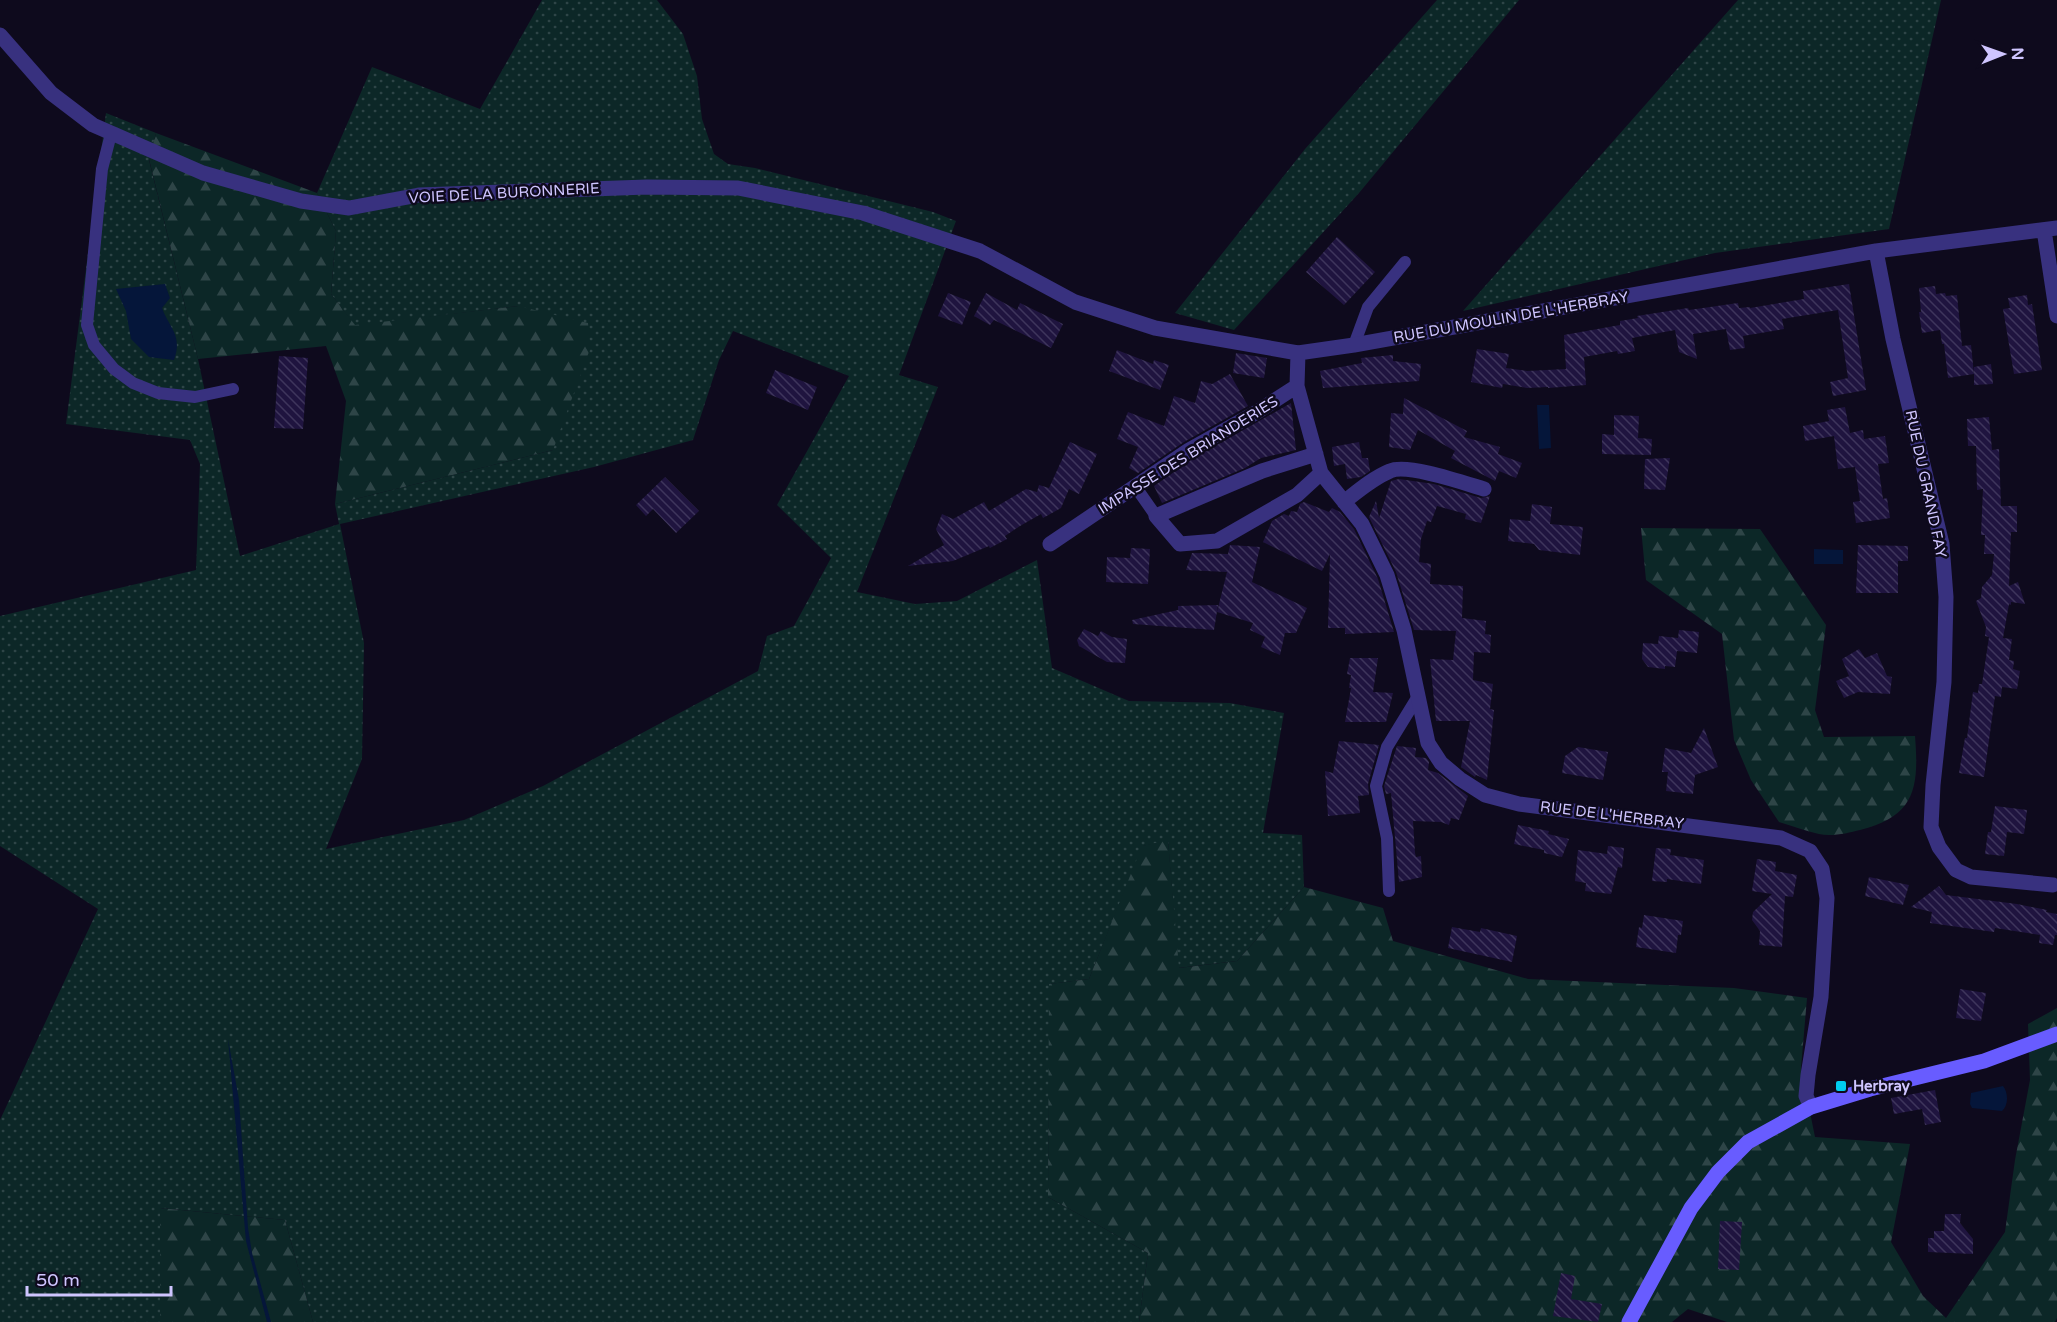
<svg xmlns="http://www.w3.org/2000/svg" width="2057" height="1322" font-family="'Varela Round',sans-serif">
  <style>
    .grass { fill: url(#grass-dots); fill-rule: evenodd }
    .forest { fill: url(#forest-firs) }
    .water { fill: #05163a }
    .building { fill: url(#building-back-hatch) }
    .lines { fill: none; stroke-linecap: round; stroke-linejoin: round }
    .lane { stroke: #38317f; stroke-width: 12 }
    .street { stroke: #38317f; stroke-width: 15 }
    .secondary { stroke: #685cff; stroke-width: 15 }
    .poi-dot { fill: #00cdf0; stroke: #0e0a1d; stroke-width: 2 }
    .labels { text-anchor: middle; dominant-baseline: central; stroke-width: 5; stroke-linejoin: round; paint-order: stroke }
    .street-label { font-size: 15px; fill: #cfc5ff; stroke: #0e0a1d }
    .poi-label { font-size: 15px; font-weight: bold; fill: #cfc5ff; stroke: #0e0a1d; text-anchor: start }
  </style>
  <defs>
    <pattern id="grass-dots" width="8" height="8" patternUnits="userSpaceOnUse" patternTransform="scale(1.5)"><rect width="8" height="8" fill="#0c2727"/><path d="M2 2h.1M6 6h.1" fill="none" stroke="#2e4547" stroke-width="1.8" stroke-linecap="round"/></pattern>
    <pattern id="forest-firs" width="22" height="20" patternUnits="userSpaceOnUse" patternTransform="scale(1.5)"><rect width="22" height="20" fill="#0c2727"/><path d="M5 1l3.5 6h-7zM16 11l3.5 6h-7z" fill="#2e4547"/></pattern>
    <pattern id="building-back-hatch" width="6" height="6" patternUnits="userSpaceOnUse" patternTransform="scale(1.5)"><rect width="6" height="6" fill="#1f143f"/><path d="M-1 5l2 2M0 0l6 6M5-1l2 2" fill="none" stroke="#3e355c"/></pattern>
  </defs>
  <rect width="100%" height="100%" fill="#0e0a1d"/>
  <!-- grass -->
  <path class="grass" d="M542,0h115l26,34 14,42 5,43 12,35 14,10 27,4 178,44 23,9 -57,154 39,12 -81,205 58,12 42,-3 80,-41 15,108 77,33 101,2 54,10 -21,120 39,2 2,52 -67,74 -59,7 -10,-127 -25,5 -54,133 -39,5 -2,213 100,56 -9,69h-826l-28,-102 -124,-12 -1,114h-160v-202l98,-211 -98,-63v-230l196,-46 4,-106 -10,-24 -124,-16 40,-311 50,20 -7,27 49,199 42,197 99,-32 -4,-20 218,-54 -35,-144 -163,20 -24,-32 5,-63 -19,-38 55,-126 108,42zM733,331l116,45 -72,129 54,53 -37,68 -27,10 -9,35 -215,115 -79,34 -138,29 36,-90 2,-116 -24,-119 254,-57 99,-27 26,-80z
    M1437,0h82l-160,193 -125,137 -59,-17 130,-164z
    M1738,0h203l-52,229 -174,24 -252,58z"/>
  <!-- forest -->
  <path class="forest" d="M156,133l161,60 19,38 -5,63 24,31 163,-19 70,17 2,26 -37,101 -218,54 11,-103 -20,-55 -128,13 -49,-200z
    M1641,528l119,1 66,96 -11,85 9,27 91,-1c4,51 1,80 -55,94 -12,3 -28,7 -41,4 -13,-3 -26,-8 -40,-12l-28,-42 -17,-40 -12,-106 -76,-54z
    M1168,840l11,128 58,-7 67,-74 79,21 10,33 135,38 206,9 73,10 -6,70 14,69 95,7 -19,98 32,54 23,22 59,-86 10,-72 15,-80 -2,-56 29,-16v310l-2,4h-328l-39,-13 -16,13h-533l9,-69 -100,-56 1,-213 40,-5 53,-133z
    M160,1208l125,12 28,102h-153z"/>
  <!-- water -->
  <path class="water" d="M165,284l5,14 -8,10c7,20 21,27 12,52l-25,-3 -18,-18 -5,-28 -10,-22z
    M1537,405h12l2,43 -12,1z
    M1814,549l29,1v14h-29z
    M228,1039l11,61 9,128 4,25 19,69h-4l-21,-81z
    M2003,1086c5,6 6,19 -1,25l-30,-3 -2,-4 1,-11z"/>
  <!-- building -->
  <path class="building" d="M1337,237l38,35 -31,33 -38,-33z
    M1849,284l17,106 -33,6 -3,-14 18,-4 -10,-68 -56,9 2,10 -41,7 2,12 -15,2 -4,-21 -33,5 4,25 -18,-7 -4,-22 -43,8 3,13 -17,3 -1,-3 -33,6 2,28 -38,3v-1l-21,1 -24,-4 -1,4 -31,-6 6,-33 32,5 -3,14 21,3 39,-2 -2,-34 56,-10v-4l18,-3 -1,-2 51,-8 1,2 49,-7 1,5 11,-1v1l54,-9 -1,-8z
    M1935,286l1,8 9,-1 1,3 11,-1 5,51 9,-1 3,29v-7l17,-3 2,20 -19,1v-11l-26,4 -4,-34h-2l-2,-14 -18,3 -3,-21h2l-2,-24z
    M948,293l23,9 -9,23 -24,-9z
    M986,293l31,17 3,-7 43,21 -12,24 -57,-28 -4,5 -16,-9z
    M2027,295l1,10 4,-1 10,66 -28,4 -11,-65 7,-1 -2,-10z
    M1117,350l36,14 1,-4 15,5 -9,25 -51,-19z
    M1236,353l31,5 -3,20 -31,-5z
    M1393,355v6l28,3 -2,17 -96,7 -3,-17 42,-8 -1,-5z
    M279,356l29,2 -5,71 -29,-1z
    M775,370l42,17 -9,23 -42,-17z
    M1230,374l18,32 -64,36 -46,31 -9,-5 9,-21 -21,-8 11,-27 36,14 10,-30 21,7 6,-22 11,3z
    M1404,398l63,33 -3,6 36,10 -2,7 24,9 -6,15 -17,-7 -4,10 -44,-23 4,-7 -37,-21 -8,20 -21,-3 2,-34 12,1z
    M1291,403l5,47 -35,8 -16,10 -83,35 -8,-17 40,-28z
    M1845,407l5,26 13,-3 1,9 21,-3 4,27 -11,1 5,35 4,-1 3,20 -34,5 -3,-21 7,-1 -5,-34 -17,2 -4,-33 -29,5 -2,-15 26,-5 -2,-11z
    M1614,415l25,1 -1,22 14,1 -1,16 -49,-1v-20l12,1z
    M1989,417l3,33 7,-1 2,57h16v26h-6l-2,54 9,-4 7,22 -14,-2v3l-2,-1 -6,34 9,1 -3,21 5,1 -1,8 7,2 -3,18 -15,-2 -1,10 -6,-1 -11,81 -25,-4 6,-35h2l6,-46 5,1 1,-9h3l7,-47 -4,-1 1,-9 -10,-26 5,-3 1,-11 10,-12 2,-21h-10l1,-19h-4l2,-46 -6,1 -1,-44h-8l-1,-27z
    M1070,442l27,12 -18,40 -10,-5 -8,19 -18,10 -2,-4 -21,12 -15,10 2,3 -17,9 -1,-2 -36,15 -45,5 36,-21 -8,-16 6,-15 11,5 31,-17 5,9 37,-22 11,3 2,-7 10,3z
    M1359,442l3,16h6l2,13 -9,6 -14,2 -2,-15 -11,2 -2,-19z
    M1670,458l-5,32 -21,-1 1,-30z
    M665,477l34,34 -23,22 -23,-24 -7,7 -10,-11z
    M1399,479l35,5 47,14 9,-2 -9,27 -16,-4 1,-5 -29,-8 -6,16 -4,-1 -6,18 -2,23 12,2 -1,20 33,2 -1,32 24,3 -1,13 6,1 -1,18 -16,-1 -1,28 20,4 -3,25 4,1 -7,70 -11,-5 -1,2 -14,-10 9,-46h-34l-6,-62 23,1 3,-29 -42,-1 -18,-58 -27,-55 7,-16 3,17 12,-37z
    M1304,502l25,10 3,-4 8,4 14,17 24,50 16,53 -49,2v-6h-17l2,-74 -8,17 -59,-29 9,-21 12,-7 5,2 2,-5 6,1 3,-8z
    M1532,504l20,3 -2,17 33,3 -3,28 -41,-5 -5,-6 -26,-3 2,-22 20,2z
    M1230,545l30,2 -8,35 55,26 -11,25h-11l-5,22 -19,-8 4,-10 -15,-7 3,-7 -36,-11 10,-40 -41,-2 6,-17 36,1z
    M1858,545l50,1v15h-10v32h-42z
    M1131,548l19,1 -2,35 -42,-2 1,-25 23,1z
    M1218,605l-4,25 -81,-6 -1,-4 46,-10v-4z
    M1084,629l14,7 3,-5 11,6 15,2 -2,24 -18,-1 -28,-16 -2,-6z
    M1679,630l20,2 -2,21 -20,-2 -2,16 -10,-1v3l-17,-2 -6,-8 1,-16 15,1 1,-8 19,2z
    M1859,649l6,9 12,-5 10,23 5,1 -2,17 -32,-2 -14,6 -8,-17 13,-5 -7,-17z
    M1350,658h28l-5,34 20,1 -7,29h-41l6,-34h-2l2,-13 -4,-1z
    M1704,728l14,39 -23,8 -2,19 -27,-3 2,-19h-6l3,-24 26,5z
    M1339,741l40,4 -11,39 1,11 -11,1 2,17 -32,3 -3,-45 8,2z
    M1397,746l19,2 -1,9 11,1 3,4 -1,8 10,3 30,23 -9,24 -8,-2 -2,7 -8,-3 -28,-1 2,32 1,4 5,-1 1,21 -23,5 -8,-89 -5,1 -2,-8z
    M1578,747l30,5 -5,28 -41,-7 3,-17z
    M1995,806l32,4 -3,24 -17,-2 -3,24 -19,-2 3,-22h3z
    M1518,825l31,6 -1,3 21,5 -7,18 -18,-4v-3l-30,-6z
    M1608,846l16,2 -2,20 -4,-1 -7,27 -26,-3 1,-8 -11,-2 3,-31 29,4z
    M1656,848l15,1 -1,6 34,5 -3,24 -34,-5v3l-15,-1z
    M1757,859l19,3 -1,9 22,4 -4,22 -8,-1 -3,51 -23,-2 1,-14 -8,-11 1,-8 19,-18 -20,-3z
    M1869,877l40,8 -6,20 -38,-9z
    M1939,886l7,9 71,9 30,6 -1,2 11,2v21h-2l-2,10 -14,-2 1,-8 -45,-7 -1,4 -64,-9 2,-11 -21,-5z
    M1644,915l39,6 -2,14h-3l-2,18 -40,-6 3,-20 3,1z
    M1452,927l28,5 1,-4 36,8 -5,26 -64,-14z
    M1960,989l26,4 -5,28 -25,-3z
    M1935,1090l6,32 -16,3 -3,-16 -28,5 -3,-16z
    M1945,1214h16l-1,9 13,16v15l-45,-2v-14h6v-7h10z
    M1720,1221l22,1 -3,48 -21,-1z
    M1561,1273l14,3 -4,23 31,5 -4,18 -45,-6z"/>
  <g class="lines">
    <!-- lane -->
    <path class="lane" d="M111,134l-9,35 -15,156 7,20 20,24 19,14 25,10 37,4 38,-8
      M1354,345l14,-38 37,-45
      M1135,486l21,30
      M1389,891l-2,-53 -11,-52 11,-39 30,-49"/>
    <!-- street -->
    <path class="street" d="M0,35l51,58 42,32 110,48 98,28 48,7 70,-13 228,-8 91,1 125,25 117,38 95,51 80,26 143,25 56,-8 522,-94 181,-23
      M2044,230l13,86
      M1876,251l17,88 49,205 4,53 -2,85 -11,103 -2,42 8,20 17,23 15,7 82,8
      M1298,353l-1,33 24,87 41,51 25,51 17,55 24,113 13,20 19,16 25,16 34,9 262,34 29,13 12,18 5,29 -6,99 -13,78 -2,21 5,11
      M1316,454l-54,17 -106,45 24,28 37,-3 80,-46 24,-22
      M1344,502c14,-11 29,-24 46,-31 17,-8 74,12 94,18
      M1050,544l139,-94 68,-38 40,-26"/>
    <!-- secondary -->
    <path class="secondary" d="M1629,1322l62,-114 27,-36 30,-30 63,-35 59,-18 114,-28 73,-27"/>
  </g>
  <!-- markers -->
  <rect class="poi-dot" x="1835" y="1080" width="12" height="12" rx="3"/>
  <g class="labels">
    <!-- street labels -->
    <g class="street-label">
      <text transform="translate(504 193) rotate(-3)">VOIE DE LA BURONNERIE</text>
      <text transform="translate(1511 317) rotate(-10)">RUE DU MOULIN DE L'HERBRAY</text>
      <text transform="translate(1188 455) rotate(-32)">IMPASSE DES BRIANDERIES</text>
      <text transform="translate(1926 484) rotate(78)">RUE DU GRAND FAY</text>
      <text transform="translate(1612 815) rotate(7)">RUE DE L'HERBRAY</text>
    </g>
    <!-- poi labels -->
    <g class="poi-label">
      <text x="1853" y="1086">Herbray</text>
    </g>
  </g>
  <!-- north arrow -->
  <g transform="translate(2003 54) rotate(89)" stroke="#0e0a1d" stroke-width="4.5" paint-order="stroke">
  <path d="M0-4.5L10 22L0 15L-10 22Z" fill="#cfc5ff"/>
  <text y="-9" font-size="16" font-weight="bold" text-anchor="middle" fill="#cfc5ff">N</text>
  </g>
  <!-- scale -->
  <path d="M27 1286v9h144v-9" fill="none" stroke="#cfc5ff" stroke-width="3"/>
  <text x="36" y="1286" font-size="18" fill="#cfc5ff" stroke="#0e0a1d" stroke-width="4.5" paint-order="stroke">50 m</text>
</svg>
